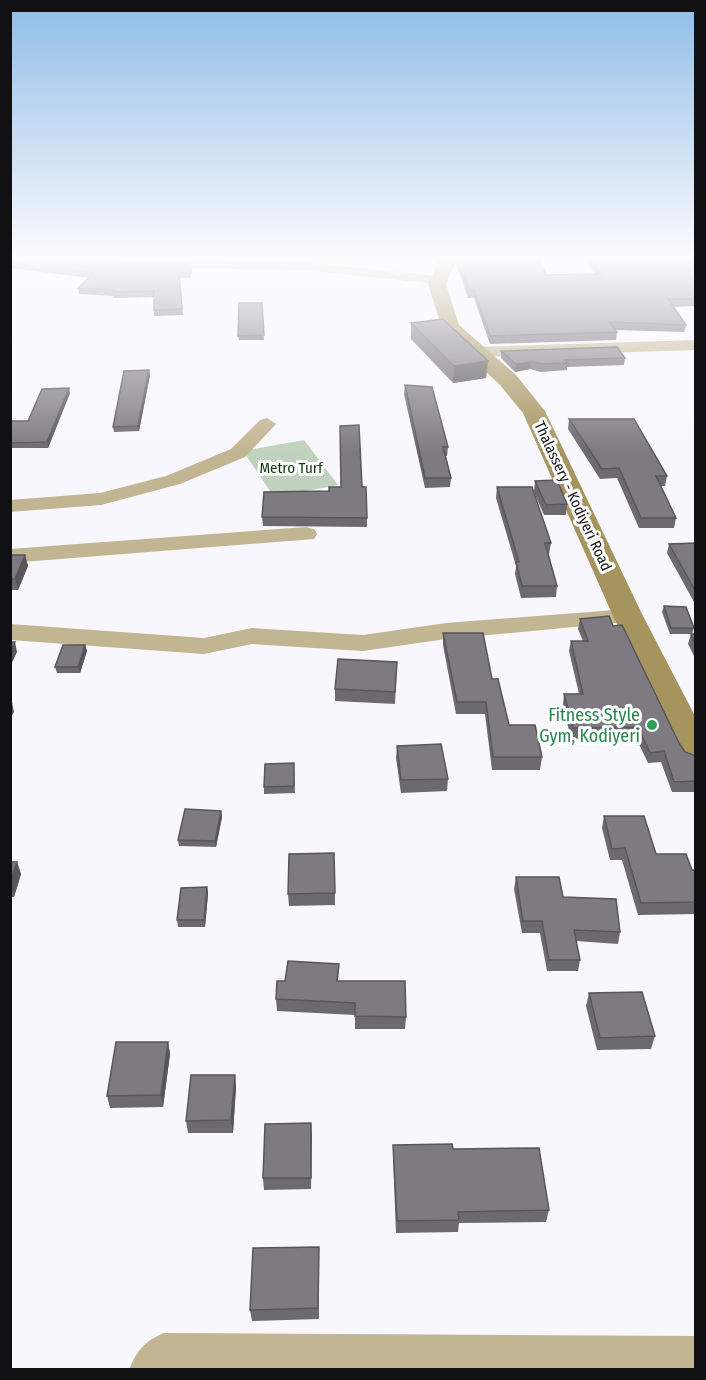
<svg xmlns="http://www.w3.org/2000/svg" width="706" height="1380" font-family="'Fira Sans Condensed',sans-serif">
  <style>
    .green { fill: #c0d1bd }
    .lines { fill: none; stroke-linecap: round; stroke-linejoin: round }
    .street { fill: #c1b592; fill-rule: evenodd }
    .secondary { fill: #a6945f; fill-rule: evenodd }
    .wall { fill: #6c6a6f }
    .shaded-wall { fill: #58565a }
    .building { fill: #7d7b81; stroke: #58565a; stroke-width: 1.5 }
    .leisure-dot { fill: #2e9e5b; stroke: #fff; stroke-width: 2 }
    .labels { text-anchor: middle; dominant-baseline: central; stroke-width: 6; stroke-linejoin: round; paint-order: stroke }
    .far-park-label { font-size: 15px; fill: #0f350b; stroke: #fff }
    .far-street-label { font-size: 15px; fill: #111012; stroke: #fff }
    .leisure-label { font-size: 18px; fill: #27864d; stroke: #fff; text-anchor: end }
  </style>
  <rect width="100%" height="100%" fill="#f8f7fd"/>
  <!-- green -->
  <path class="green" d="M304,440l34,45 -64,12 -31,-46z"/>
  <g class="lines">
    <!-- street -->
    <path class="street" d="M84,259l219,3 135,14 7,4 -7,4 -135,-14 -149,-2 -63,-5z
      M696,340v10l-220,7 -8,-5 8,-5z
      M267,418l9,6 -31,33 -65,27 -79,21 -91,7v-12l90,-7 66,-17 65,-27 29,-29z
      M306,527l8,2 3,5 -3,5 -304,24v-14z
      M628,609l9,2 3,5 -3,5 -191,18 -83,12 -111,-7 -48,10 -194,-14v-16l194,14 48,-10 111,7 83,-12z
      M164,1333l532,3v34h-567c8,-20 16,-29 35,-37z"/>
    <!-- secondary -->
    <path class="secondary" d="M440,259h17l-11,25 13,41 57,50 29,36 98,205 53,102v47l-13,-4 -5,-8 -65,-137 -90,-203 -23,-28 -57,-54 -15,-47z"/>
  </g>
  <!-- wall -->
  <path class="wall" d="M10,259l181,6 1,6 -2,7h-10l3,37 -29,1v-19l-40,1v-2l-35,-2 -1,-6 11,-10 -79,-10z
    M457,259l89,16 49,-1 -10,-15h111v47l-23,1 13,18 -2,7 -69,-2 2,2 -1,8 -126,4 -16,-46h-6l-11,-32z
    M262,303l2,37h-25l-1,-4z
    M411,323l77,38 -2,17 -33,5 -42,-44z
    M501,351l124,7 -1,7 -57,2v3l-26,2 -11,-3 -15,3 -14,-14z
    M150,375l-11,56 -25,1 -1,-5z
    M405,385l43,62 -1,9h-1l5,22 -1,9 -25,1 -21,-94z
    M70,393l-22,55h-37l-1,2v-29h18z
    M569,419l98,57 -2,10h-5l16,32 -2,10h-35l-22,-50 -17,1 -32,-50z
    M535,481l32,23 -1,11h-22l-10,-23z
    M362,487l5,31v9l-104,-1 -1,-9 67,-26z
    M497,487l54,56 -2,11h-1l9,32 -1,11 -35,1 -6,-24 1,-8 -20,-68z
    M696,543v59h-2l-27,-49 2,-9z
    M10,555h15l3,11 -10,24h-8z
    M664,606l30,22 -2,6h-22l-8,-22z
    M580,619l33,7 66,117 6,9 11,4v36h-24l-11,-30 -13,1 -12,-25 -65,1 -8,-34 1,-11h15l-10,-43 2,-10h12l-5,-12z
    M443,633l49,46 17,46 33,32 -2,13h-48l-7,-56h-29l-13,-69z
    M691,634h5v26l-8,-16z
    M85,645l2,6 -7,22h-23l-2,-6z
    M397,662l-2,42 -60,-3v-12z
    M397,746l51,33 -1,12 -46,2 -5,-35z
    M294,763l1,30 -31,1v-7z
    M221,811l1,6 -6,30 -37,-1 -1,-6z
    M604,816l52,38 36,16h4v44l-58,1 -16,-55h-12l-8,-32z
    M10,862h7l4,12 -7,23h-4z
    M516,877l47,20 57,35 -2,12 -42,-3 4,19 -2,11h-31l-7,-38h-18l-8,-44z
    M207,887l1,7 -3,33h-27l-1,-7z
    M335,893v12l-46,1 -1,-12z
    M339,964l-1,17 68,36 -1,12h-50v-14l-78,-4 -1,-12 9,-18z
    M589,993l66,43 -4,13 -54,1 -11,-44z
    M168,1042l2,12 -7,53 -53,1 -3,-12z
    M235,1075l1,12 -3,46h-45l-2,-12z
    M311,1123v66l-47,1 -1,-12z
    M393,1145l60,4 96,61 -3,12 -87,1 -1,9 -62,1 -3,-76z
    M319,1247v72l-67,2 -2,-11z"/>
  <!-- shaded-wall -->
  <path class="shaded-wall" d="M191,265l1,6 -2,7 -1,-5z
    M488,361l-2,17 -33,5 1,-17z
    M531,362l-1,7 -15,3 1,-8z
    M149,370l1,5 -11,56 -1,-5z
    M69,388l1,5 -22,55 -1,-6z
    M25,555l3,11 -10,24 -3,-11z
    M15,642l2,10 -7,15v-15z
    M85,645l2,6 -7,22 -2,-6z
    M12,702l2,10 -4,7v-15z
    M221,811l1,6 -6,30 -1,-6z
    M17,862l4,12 -7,23 -4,-11v-4z
    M207,887l1,7 -3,33 -1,-7z
    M168,1042l2,12 -7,53 -2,-12z
    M235,1075l1,12 -3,46 -2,-13z
    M311,1123l1,12 -1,54z"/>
  <!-- building -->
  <path class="building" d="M10,259h80l101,6 -2,8h-10l3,36 -28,1v-19l-41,1 1,-2 -36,-2 16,-15 -84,-10z
    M457,259h82l7,16 55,-1 -10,-15h105v40h-28l18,26 -77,-3 8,10 -127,4 -16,-46h-5z
    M239,303h23l2,32 -26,1z
    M443,319l45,42 -34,5 -43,-43z
    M617,347l8,11 -60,2 3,3 -26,1 -11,-2 -15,2 -15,-13z
    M149,370l-11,56 -25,1 11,-56z
    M405,385l27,2 16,60h-5l8,31h-26z
    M69,388l-22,54 -37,1v-22h18l14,-32z
    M569,419h65l33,57h-11l20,42h-35l-22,-50 -17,1z
    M359,425l3,62h4l1,31 -105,-1 2,-25 65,-1v-4h12l-1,-61z
    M557,480l10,24 -21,1 -11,-24z
    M497,487h35l19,56h-6l12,43h-35l-6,-24h3z
    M696,543v49l-27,-48z
    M10,555h15l-10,24h-5z
    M664,606l22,1 8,21h-23z
    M609,616l4,10 9,-1 57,118 6,9 11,4v25l-22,1 -10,-31 -14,2 -12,-26 -65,1 -9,-34h19l-12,-53h17l-8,-22z
    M443,633h40l9,46h6l11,46h26l7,32h-49l-7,-55h-29z
    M691,634h5v11z
    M10,642h5l-5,10z
    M63,645h22l-7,22h-23z
    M338,659l59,3 -2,30 -60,-3z
    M441,744l7,35 -47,1 -4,-34z
    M294,763v23l-30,1 1,-23z
    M185,809l36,2 -6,30 -37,-1z
    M604,816h40l12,38h30l6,16h4v32l-55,1 -16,-55 -13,1z
    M334,853l1,40 -47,1 1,-40z
    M10,862h7l-7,20z
    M516,877h43l4,20 53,2 4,33 -46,-2 6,30h-31l-7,-39h-19z
    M207,887l-3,33h-27l4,-32z
    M288,961l51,3 -2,17h68l1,36 -51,-1v-13l-79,-4 1,-18h8z
    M642,992l13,44 -55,2 -11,-45z
    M116,1042h52l-7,53 -54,1z
    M191,1075h44l-4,45 -45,1z
    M311,1123v55h-48l2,-54z
    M452,1144l1,5 86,-1 10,62 -91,2 1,8 -62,1 -4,-76z
    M319,1247l-1,61 -68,2 3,-62z"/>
  <!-- sky -->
  <linearGradient id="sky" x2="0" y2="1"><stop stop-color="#8fbce6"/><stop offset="0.57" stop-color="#fcfbfe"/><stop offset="1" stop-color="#fcfbfe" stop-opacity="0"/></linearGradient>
  <rect width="706" height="453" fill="url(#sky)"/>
  <!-- markers -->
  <circle class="leisure-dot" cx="652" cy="725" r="6"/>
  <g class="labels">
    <!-- far-park labels -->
    <g class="far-park-label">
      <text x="291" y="468">Metro Turf</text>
    </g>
    <!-- far-street labels -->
    <g class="far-street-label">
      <text transform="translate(573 496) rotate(65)">Thalassery - Kodiyeri Road</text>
    </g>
    <!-- leisure labels -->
    <g class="leisure-label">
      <text x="640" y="715">Fitness Style<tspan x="640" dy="21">Gym, Kodiyeri</tspan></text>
    </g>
  </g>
  <!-- border -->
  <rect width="706" height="1380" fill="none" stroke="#111012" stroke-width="24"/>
</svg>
